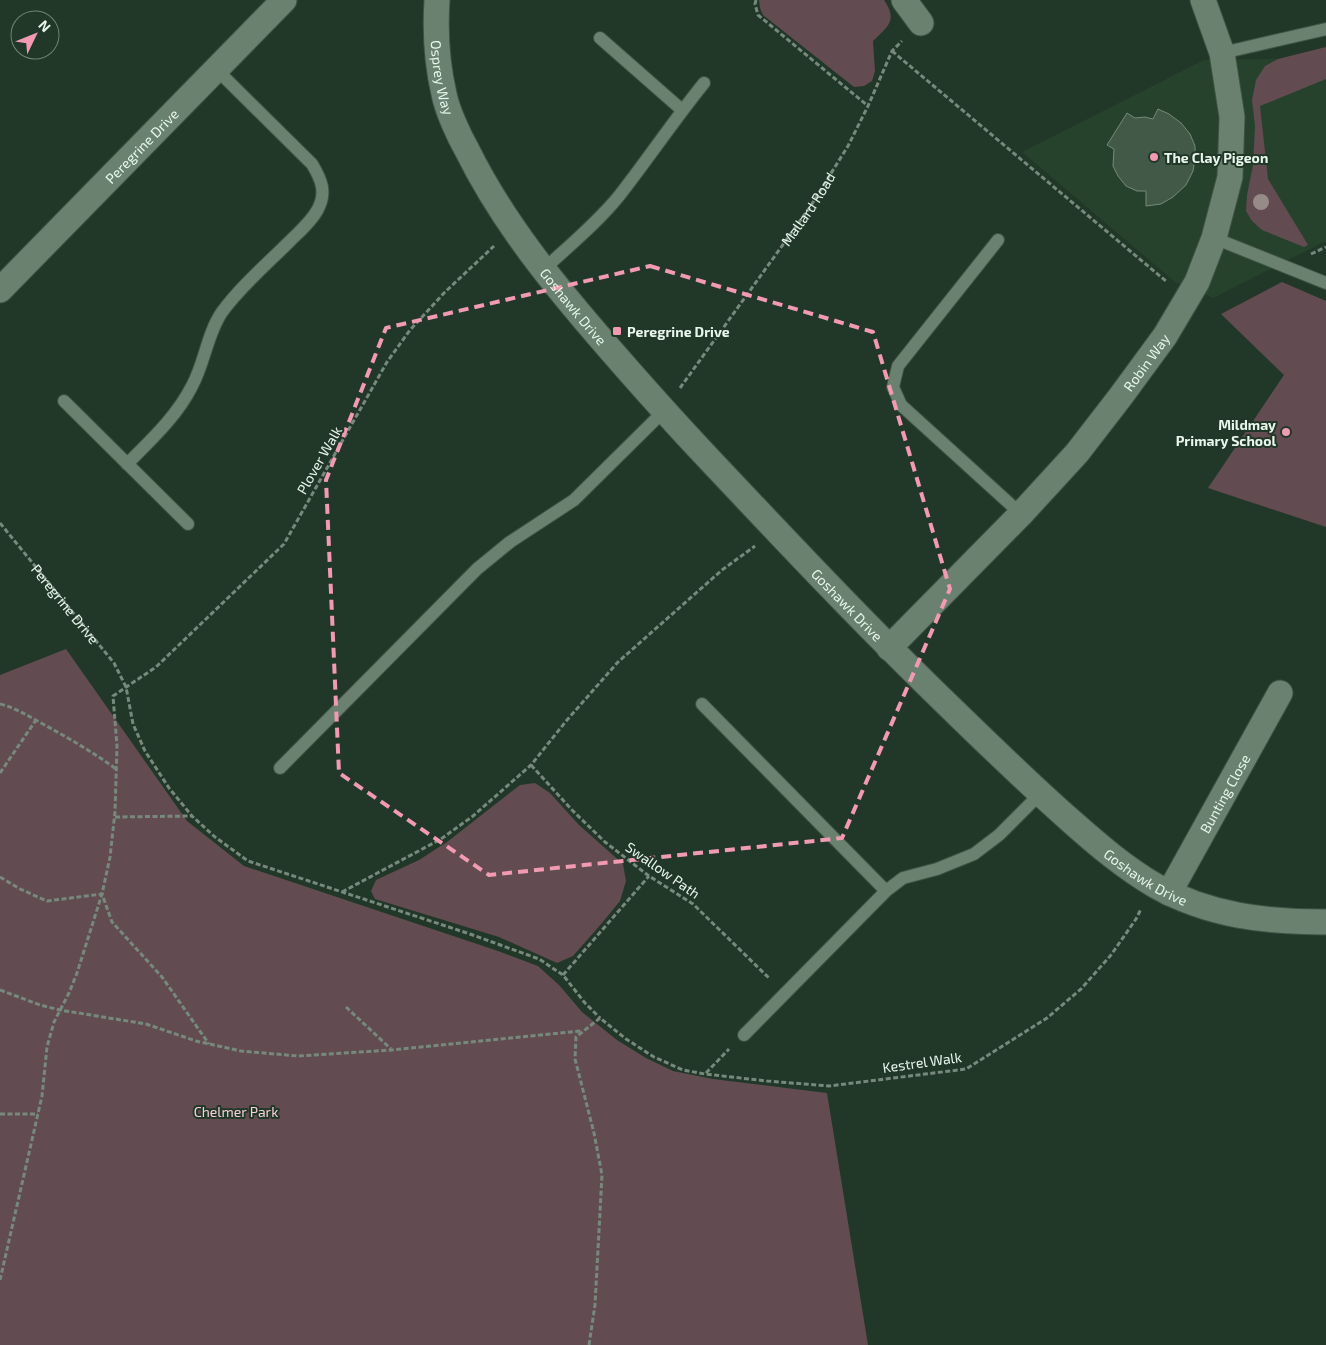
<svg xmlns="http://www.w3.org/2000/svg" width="1326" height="1345" font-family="'Exo 2',sans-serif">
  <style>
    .built { fill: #26422d }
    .green { fill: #624c52 }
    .building { fill: #425948; stroke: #738b78 }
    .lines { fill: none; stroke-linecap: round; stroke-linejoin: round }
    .lane-casing { stroke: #3f5244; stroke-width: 14 }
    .street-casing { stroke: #3f5244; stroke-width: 27 }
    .path { stroke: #77897c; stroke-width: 3; stroke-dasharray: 5 2.5; stroke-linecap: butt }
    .lane { stroke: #69816e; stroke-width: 12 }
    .street { stroke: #69816e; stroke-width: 25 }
    .tree { fill: #978b89 }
    .marked { fill: none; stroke: #f19ab2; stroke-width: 4; stroke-dasharray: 10 6; stroke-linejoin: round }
    .poi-dot { fill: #f19ab2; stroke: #213727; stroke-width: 2 }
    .labels { text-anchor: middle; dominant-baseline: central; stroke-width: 4; stroke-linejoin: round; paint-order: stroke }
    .street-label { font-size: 14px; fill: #e8f6eb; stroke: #213727 }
    .poi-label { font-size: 14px; font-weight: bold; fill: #e8f6eb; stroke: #213727; text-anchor: start }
    .park-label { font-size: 14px; fill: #f8d0da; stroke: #213727 }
  </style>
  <rect width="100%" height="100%" fill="#213727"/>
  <!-- built -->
  <path class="built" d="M1326,47v194l-113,57 -38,-16 -153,-130 182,-92 74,-1z"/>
  <!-- green -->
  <path class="green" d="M759,0h125c14,21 4,26 -11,41l2,30 -3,10 -8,5 -10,1 -91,-72 -3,-7z
    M1326,47v32l-66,27 8,73 40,66 -4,2 -42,-17 -10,-9 -6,-10 1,-16 6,-30 2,-39 -3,-26 4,-20 9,-14 13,-7z
    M1282,282l44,19v226l-118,-39 76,-113 -63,-61z
    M66,649l121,172 57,45 254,85 40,15 21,19 23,27 35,28 29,18 27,13 40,8 114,14 41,252h-868v-670z
    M535,783l15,10 29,32 44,39 3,17 -6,20 -18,22 -29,33 -16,7 -58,-26 -124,-38 -4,-8 5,-11 43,-20 28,-18 73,-57z"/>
  <!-- building -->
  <path class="building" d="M1158,109l11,5 12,9 9,11 5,12v12l-2,13 -7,14 -13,12 -12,7 -15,2v-15h-9l-11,-5 -8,-10 -5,-10 1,-17 -7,-4 20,-32 8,5 10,-1 8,2z"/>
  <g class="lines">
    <defs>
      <path id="lane" d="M600,38l82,72
        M1222,53l104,-24
        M1214,238l112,45
        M998,240l-100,126 -5,21 8,18 120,109
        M543,270c26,-24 54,-47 76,-74 29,-37 55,-76 85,-113
        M64,401l124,123
        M127,464c24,-24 50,-48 65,-78 13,-24 15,-52 30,-74 19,-26 45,-48 68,-71 10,-10 22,-20 28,-32 9,-17 3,-30 -6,-45l-95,-94
        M702,704l184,187
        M280,768l197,-199 33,-27 64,-42 90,-89
        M744,1035l142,-144 17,-13 34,-9 37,-15 25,-19 41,-41"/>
      <g id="street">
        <path id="s3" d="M437,0c-2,31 0,64 7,94 3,16 15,42 23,56 36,73 88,136 141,197 33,38 66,75 100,111 80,85 160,170 245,252 38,37 77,75 118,111 27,24 54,47 85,65 54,30 110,36 170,36"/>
        <path d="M904,0l17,23"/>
        <path id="s4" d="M0,290l284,-290"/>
        <path id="s5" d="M889,648l132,-134 56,-61 44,-57 44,-60 32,-54 17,-44 16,-61 2,-60 -10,-64 -19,-53"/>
        <path id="s6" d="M1169,893l111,-200"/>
      </g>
    </defs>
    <!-- lane casing -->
    <use href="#lane" class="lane-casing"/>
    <!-- street casing -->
    <use href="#street" class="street-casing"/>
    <!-- path -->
    <g class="path">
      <path d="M756,0l-1,4 3,11 110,91"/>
      <path d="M892,51l275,231"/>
      <path d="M1311,254l15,-7"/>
      <path id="s1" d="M680,388l130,-181 38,-61 20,-40 24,-55 10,-10"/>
      <path id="s2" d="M0,523l114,140 12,24 7,37 12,27 24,37 23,28 23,21 33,24 222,73 69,25 24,16 22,28 15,15"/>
      <path d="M0,704c16,4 28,12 43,20 25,14 50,28 73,45"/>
      <path d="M531,765l41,45 33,32 44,34 44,28 77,75"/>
      <path d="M0,773l36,-53"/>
      <path d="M115,817l77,-1"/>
      <path d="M0,877l20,12 27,12 55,-7 10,28 50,55 47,67"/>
      <path d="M342,892l99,-53 32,-23 58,-51 36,-45 51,-58 104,-92 33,-24"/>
      <path d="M563,975l86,-99"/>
      <path d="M0,990l40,15 20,5 86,14 50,17 45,10 57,5 94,-6 189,-19"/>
      <path d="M346,1007l45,42"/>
      <path d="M706,1073l23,-24"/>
      <path d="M0,1114h38"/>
      <path d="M0,1280l42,-184 5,-49 7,-25 15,-29 8,-20 25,-79 8,-37 5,-45 2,-66 -4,-50 43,-29 128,-123 103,-182 23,-32 35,-38 49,-46"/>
      <path d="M589,1345l6,-40 7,-130 -8,-42 -19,-74 1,-22 24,-19 26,21 28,18 29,13 22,4 62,7 62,5 137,-17 81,-51 34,-29 30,-34 25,-36 5,-10"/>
    </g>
    <!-- lane -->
    <use href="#lane" class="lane"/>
    <!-- street -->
    <use href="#street" class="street"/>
  </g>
  <!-- trees -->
  <circle class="tree" cx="1261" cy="202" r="8"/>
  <!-- marked area -->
  <path class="marked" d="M650,266l223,66 77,257 -108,249 -353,37 -150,-102 -13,-293 60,-152z"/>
  <!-- markers -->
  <g class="poi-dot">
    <circle cx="1154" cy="157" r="5"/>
    <rect x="612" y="326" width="10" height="10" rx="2.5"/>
    <circle cx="1286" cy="432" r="5"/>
  </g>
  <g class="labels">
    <!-- street labels -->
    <g class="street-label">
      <text stroke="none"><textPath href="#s3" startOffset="78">Osprey Way</textPath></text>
      <text stroke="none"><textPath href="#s4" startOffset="202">Peregrine Drive</textPath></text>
      <text stroke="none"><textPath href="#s1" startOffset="220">Mallard Road</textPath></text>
      <text stroke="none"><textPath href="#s3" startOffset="345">Goshawk Drive</textPath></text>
      <text stroke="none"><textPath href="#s5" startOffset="385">Robin Way</textPath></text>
      <text transform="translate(319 460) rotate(-60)">Plover Walk</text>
      <text stroke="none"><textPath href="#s2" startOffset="104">Peregrine Drive</textPath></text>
      <text stroke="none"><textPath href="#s3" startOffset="750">Goshawk Drive</textPath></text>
      <text stroke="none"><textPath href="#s6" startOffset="114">Bunting Close</textPath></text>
      <text transform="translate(663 870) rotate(35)">Swallow Path</text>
      <text stroke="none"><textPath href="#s3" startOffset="1155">Goshawk Drive</textPath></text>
      <text transform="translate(922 1062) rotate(-8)">Kestrel Walk</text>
    </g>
    <!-- poi labels -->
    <g class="poi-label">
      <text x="1164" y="157">The Clay Pigeon</text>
      <text x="627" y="331">Peregrine Drive</text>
      <text x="1276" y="424" text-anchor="end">Mildmay<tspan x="1276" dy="16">Primary School</tspan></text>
    </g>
    <!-- park labels -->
    <g class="park-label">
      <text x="236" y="1111">Chelmer Park</text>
    </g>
  </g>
  <!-- north arrow -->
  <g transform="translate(35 35) rotate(47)"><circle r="24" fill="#213727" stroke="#718375"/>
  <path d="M0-4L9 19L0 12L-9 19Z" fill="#f19ab2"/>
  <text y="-8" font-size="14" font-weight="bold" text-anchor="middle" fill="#e8f6eb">N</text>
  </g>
</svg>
